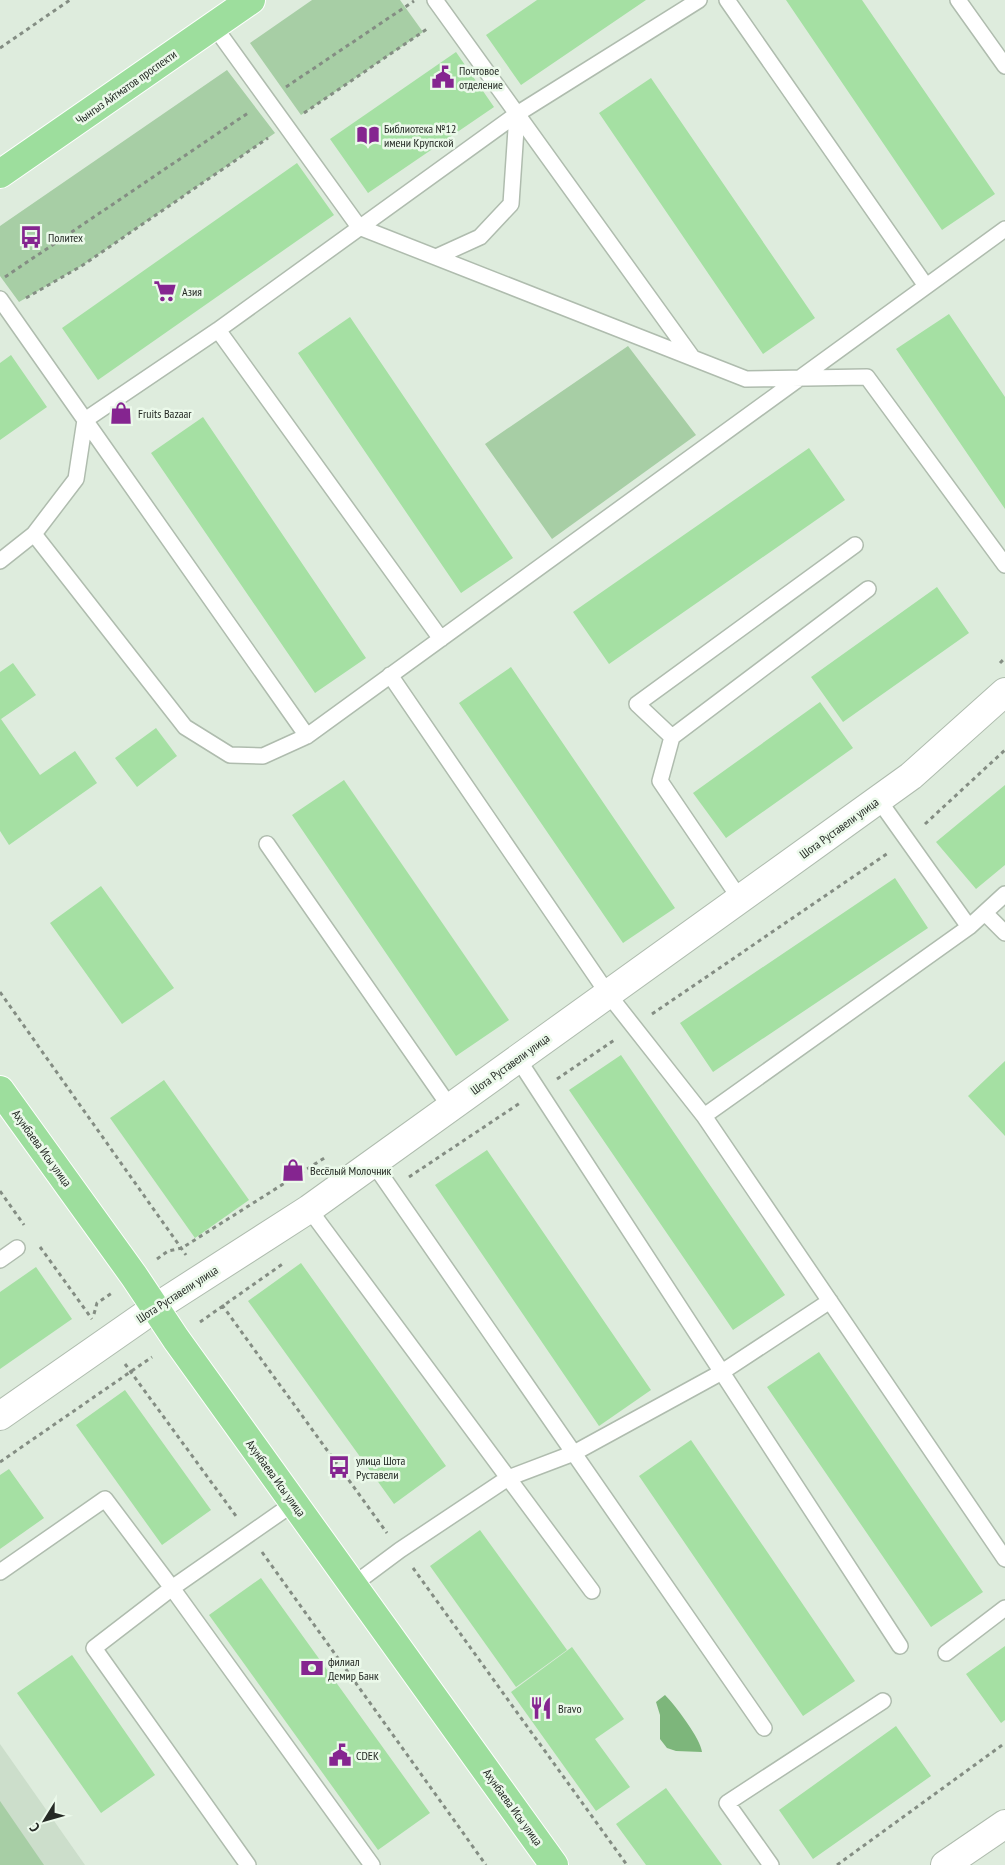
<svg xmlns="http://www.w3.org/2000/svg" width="1005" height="1865" font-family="'PT Sans Narrow',sans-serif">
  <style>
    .built { fill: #ccdecb }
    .green { fill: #a7cea5 }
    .water { fill: #7db67b }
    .building { fill: #a5e0a3 }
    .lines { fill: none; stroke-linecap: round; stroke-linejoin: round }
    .lane-casing { stroke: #afbcae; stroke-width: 18 }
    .street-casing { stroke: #afbcae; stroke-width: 30 }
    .primary-casing { stroke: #fff; stroke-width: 30 }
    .path { stroke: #848d83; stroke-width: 3; stroke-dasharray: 4 4; stroke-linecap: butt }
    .lane { stroke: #fff; stroke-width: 15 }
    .street { stroke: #fff; stroke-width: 28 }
    .primary { stroke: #9dde9d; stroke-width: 28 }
    .labels { text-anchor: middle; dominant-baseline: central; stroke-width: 5; stroke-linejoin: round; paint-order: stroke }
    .poi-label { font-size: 12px; fill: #252a25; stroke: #ebf9ea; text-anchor: start }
    .street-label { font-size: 12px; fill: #252a25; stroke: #ebf9ea }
  </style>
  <rect width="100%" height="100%" fill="#deecdd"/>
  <!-- built -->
  <path class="built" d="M0,1744l85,121h-85z"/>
  <!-- green -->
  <path class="green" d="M312,0h88l23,32 -122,83 -51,-72z
    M227,70l48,63 -192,132 -64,37 -19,-26v-50z
    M628,346l68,89 -144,104 -67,-95z
    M0,1801l44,64h-44z"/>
  <!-- water -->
  <path class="water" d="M665,1695c10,10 36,44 37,57l-26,-1 -9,-3 -7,-9v-24l-4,-13z"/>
  <!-- building -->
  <path class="building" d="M537,0h109l-125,85 -35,-50z
    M786,0h76l133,194 -53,36z
    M456,52l38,55 -126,86 -38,-54z
    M651,78l164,240 -52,36 -164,-241z
    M297,163l37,52 -236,165 -36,-52z
    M949,314l56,83v112l-109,-160z
    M350,317l163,241 -52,35 -163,-240z
    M11,355l36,52 -47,33v-77z
    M203,417l163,241 -51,35 -164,-240z
    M809,448l36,52 -236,164 -36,-52z
    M937,587l32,46 -126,89 -32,-45z
    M13,663l23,32 -35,24 39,56 35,-24 22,32 -88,62 -9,-14v-159z
    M511,667l164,241 -52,35 -164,-240z
    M820,702l33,46 -127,90 -33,-45z
    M156,728l21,28 -40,31 -22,-29z
    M344,780l165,240 -53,36 -164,-241z
    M1005,785v80l-29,24 -40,-47z
    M895,878l33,50 -215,144 -33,-49z
    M101,886l73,102 -52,36 -72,-101z
    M621,1055l164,240 -52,35 -164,-240z
    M1005,1061v75l-37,-40z
    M164,1080l85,120 -54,38 -85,-120z
    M487,1150l164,240 -52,36 -164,-241z
    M301,1263l145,203 -52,38 -146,-203z
    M36,1267l36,52 -72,50v-77z
    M819,1352l164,240 -52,35 -164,-240z
    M125,1390l86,120 -49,35 -86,-120z
    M691,1440l164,241 -52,35 -164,-240z
    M9,1469l35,49 -44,31v-74z
    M480,1530l87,120 -51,37 -86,-121z
    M261,1578l169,235 -52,37 -169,-235z
    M1005,1646v74l-4,3 -35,-49z
    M572,1647l52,72 -29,20 35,48 -34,24 -85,-119z
    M72,1655l83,120 -54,38 -84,-120z
    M896,1726l35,50 -118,83 -34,-49z
    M666,1788l56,77h-76l-30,-41z"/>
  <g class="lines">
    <defs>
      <path id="lane" d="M435,0l257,357
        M727,0l199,286
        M958,0l47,66
        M214,26l145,201 387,152 121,-2 138,188
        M436,257l44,-20 31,-33 6,-90
        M0,299l85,121 -9,59 -42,55 -34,27
        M218,330l223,309
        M34,534l151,193 45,28 33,1 44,-20 698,-507
        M390,675l218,319 96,122 265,-189
        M307,736l-222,-316 133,-90 299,-216 182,-114
        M672,737l-35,-33 218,-159
        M878,799l91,128 36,-33
        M267,844l183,263
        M740,899l-80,-118 12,-44 196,-148
        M986,914l19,19
        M518,1059l382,587
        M704,1116l301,443
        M373,1163l391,565
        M309,1209l283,382
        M0,1260l17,-12
        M0,1572l105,-73 67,89 122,-85
        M353,1585l47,-35 108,-72 66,-25 148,-81 108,-71
        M946,1653l59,-45
        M248,1865l-154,-217 78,-60 200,277
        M771,1865l-44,-62 156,-102"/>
      <path id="street" d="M0,1416l155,-108 154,-99 602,-433 94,-84
        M945,1865l60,-41"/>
      <path id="primary" d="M0,174l251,-174
        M0,1090l134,186 42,63 378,526"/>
    </defs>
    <!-- lane casing -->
    <use href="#lane" class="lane-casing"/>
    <!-- street casing -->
    <use href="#street" class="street-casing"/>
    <!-- primary casing -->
    <use href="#primary" class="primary-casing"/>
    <!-- path -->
    <path class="path" d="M0,48l70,-48
      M286,87l128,-86
      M304,113l123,-84
      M5,277l243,-164
      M26,298l57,-33 185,-127
      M1000,663l5,-5
      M925,824l80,-74
      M0,992l186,263
      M652,1014l236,-161
      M557,1079l59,-40
      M409,1177l111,-74
      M0,1191l24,34
      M40,1247l52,72
      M157,1259l11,-8 14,-3 144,-91
      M222,1305l165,228
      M94,1314l3,-11 15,-10
      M200,1322l84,-59
      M125,1364l111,152
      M0,1462l152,-105
      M262,1552l224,313
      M413,1568l214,297
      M837,1865l168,-122"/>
    <!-- lane -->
    <use href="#lane" class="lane"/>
    <!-- street -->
    <use href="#street" class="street"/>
    <!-- primary -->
    <use href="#primary" class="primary"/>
  </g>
  <!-- icons -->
  <defs>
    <symbol id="civic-bare" viewBox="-9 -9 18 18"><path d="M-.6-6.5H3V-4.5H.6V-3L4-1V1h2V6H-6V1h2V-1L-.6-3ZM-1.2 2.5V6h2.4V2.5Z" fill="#852590" stroke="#ebf9ea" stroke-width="2.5" paint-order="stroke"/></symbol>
    <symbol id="library-bare" viewBox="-9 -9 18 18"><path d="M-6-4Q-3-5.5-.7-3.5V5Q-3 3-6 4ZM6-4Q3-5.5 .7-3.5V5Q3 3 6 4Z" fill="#852590" stroke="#ebf9ea" stroke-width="2.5" paint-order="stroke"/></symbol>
    <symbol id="bus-bare" viewBox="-9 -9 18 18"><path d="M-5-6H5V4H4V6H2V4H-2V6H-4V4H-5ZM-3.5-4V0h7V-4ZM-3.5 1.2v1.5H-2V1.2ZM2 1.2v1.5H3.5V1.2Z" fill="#852590" stroke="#ebf9ea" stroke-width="2.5" paint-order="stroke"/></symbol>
    <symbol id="supermarket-bare" viewBox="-9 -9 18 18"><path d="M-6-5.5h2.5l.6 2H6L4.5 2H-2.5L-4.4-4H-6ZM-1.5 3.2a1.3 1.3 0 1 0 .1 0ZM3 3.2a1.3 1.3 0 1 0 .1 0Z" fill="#852590" stroke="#ebf9ea" stroke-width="2.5" paint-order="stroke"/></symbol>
    <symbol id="shop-bare" viewBox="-9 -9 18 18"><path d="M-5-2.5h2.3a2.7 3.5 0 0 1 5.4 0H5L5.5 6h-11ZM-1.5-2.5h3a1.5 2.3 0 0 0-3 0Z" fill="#852590" stroke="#ebf9ea" stroke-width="2.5" paint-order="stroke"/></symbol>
    <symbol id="bank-bare" viewBox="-9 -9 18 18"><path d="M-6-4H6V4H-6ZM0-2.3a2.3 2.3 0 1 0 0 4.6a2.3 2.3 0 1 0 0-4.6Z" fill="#852590" stroke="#ebf9ea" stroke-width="2.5" paint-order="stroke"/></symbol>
    <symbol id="restaurant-bare" viewBox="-9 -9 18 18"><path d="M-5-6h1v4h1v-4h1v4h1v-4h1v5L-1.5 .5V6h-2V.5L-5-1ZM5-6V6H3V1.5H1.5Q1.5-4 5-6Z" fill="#852590" stroke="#ebf9ea" stroke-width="2.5" paint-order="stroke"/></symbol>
  </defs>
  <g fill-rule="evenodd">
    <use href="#civic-bare" x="427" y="61" width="32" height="32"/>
    <use href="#library-bare" x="352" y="119" width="32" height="32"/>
    <use href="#bus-bare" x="15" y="221" width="32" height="32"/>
    <use href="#supermarket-bare" x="149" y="275" width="32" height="32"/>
    <use href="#shop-bare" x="105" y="397" width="32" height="32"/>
    <use href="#shop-bare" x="277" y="1154" width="32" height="32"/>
    <use href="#bus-bare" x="323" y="1451" width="32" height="32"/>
    <use href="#bank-bare" x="296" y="1652" width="32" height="32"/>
    <use href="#restaurant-bare" x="525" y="1692" width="32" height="32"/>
    <use href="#civic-bare" x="324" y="1739" width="32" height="32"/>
  </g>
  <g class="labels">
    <!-- poi labels -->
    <g class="poi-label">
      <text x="459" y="70">Почтовое<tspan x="459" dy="14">отделение</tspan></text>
      <text x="384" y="128">Библиотека №12<tspan x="384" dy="14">имени Крупской</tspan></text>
      <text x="48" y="237">Политех</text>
      <text x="182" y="291">Азия</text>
      <text x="138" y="413">Fruits Bazaar</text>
      <text x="310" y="1170">Весёлый Молочник</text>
      <text x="356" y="1460">улица Шота<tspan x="356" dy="14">Руставели</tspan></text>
      <text x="328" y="1661">филиал<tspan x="328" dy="14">Демир Банк</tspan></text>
      <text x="558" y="1708">Bravo</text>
      <text x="356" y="1755">CDEK</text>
    </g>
    <!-- street labels -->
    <g class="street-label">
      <text transform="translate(126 87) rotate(-35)">Чынгыз Айтматов проспекти</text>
      <text transform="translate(839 828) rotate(-36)">Шота Руставели улица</text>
      <text transform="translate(510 1064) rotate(-36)">Шота Руставели улица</text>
      <text transform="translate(42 1148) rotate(54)">Ахунбаева Исы улица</text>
      <text transform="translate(177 1294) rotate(-33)">Шота Руставели улица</text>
      <text transform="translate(276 1478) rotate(54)">Ахунбаева Исы улица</text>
      <text transform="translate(513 1807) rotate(54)">Ахунбаева Исы улица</text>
    </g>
  </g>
  <!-- north arrow -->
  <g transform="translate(45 1820) rotate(233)" stroke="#ebf9ea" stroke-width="4" paint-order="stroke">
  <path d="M0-4L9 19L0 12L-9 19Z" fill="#252a25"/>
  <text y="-8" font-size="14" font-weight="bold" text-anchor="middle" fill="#252a25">С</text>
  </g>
</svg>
